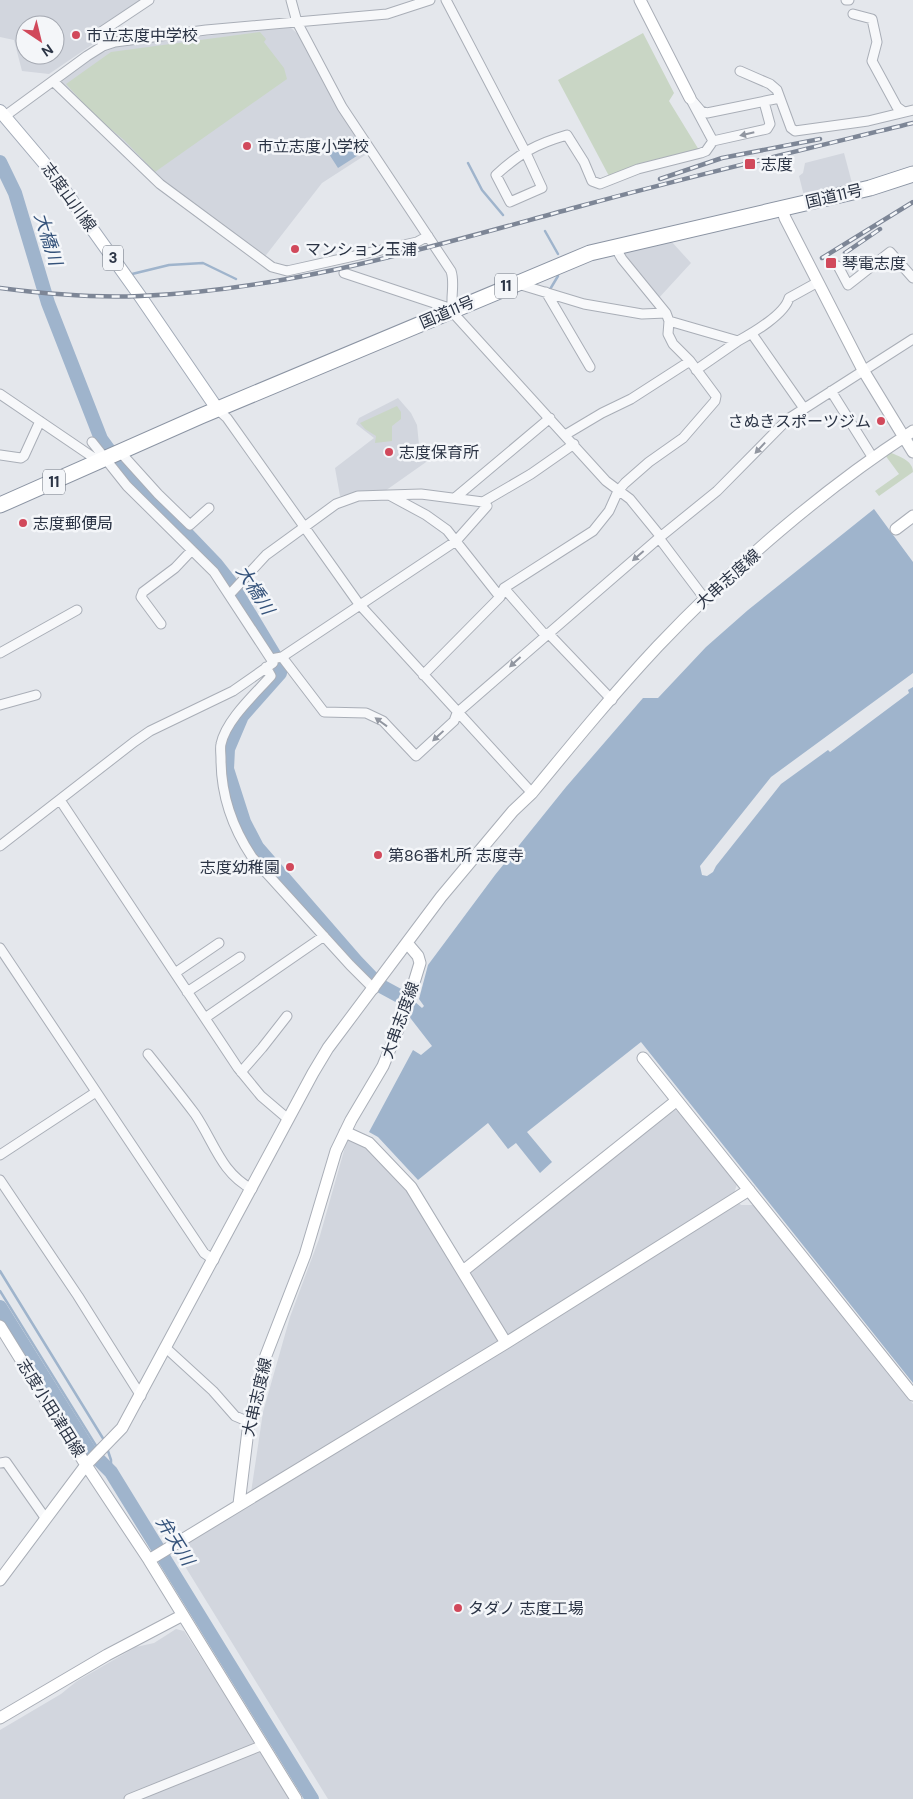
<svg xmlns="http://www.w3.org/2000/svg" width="913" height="1799" font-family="'DM Sans','Noto Sans JP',sans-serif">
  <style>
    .built { fill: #d2d6de; fill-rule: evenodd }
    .green { fill: #c9d6c5 }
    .water { fill: #9fb4cc }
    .pier { fill: #e4e7ec }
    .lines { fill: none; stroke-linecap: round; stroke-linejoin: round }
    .stream { stroke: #9fb4cc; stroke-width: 2.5 }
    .river { stroke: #9fb4cc; stroke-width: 14 }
    .street-casing { stroke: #a9aeb7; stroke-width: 11 }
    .secondary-casing { stroke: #a9aeb7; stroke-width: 13 }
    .primary-casing { stroke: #a3abb8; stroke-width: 14 }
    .highway-casing { stroke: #8b94a3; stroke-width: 17 }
    .street { stroke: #f7f8fa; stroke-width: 9 }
    .secondary { stroke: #fff; stroke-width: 11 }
    .primary { stroke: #fff; stroke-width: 12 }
    .highway { stroke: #fff; stroke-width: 15 }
    .rail-casing { stroke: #7d8696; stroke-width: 4.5 }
    .rail { stroke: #f4f6f9; stroke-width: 2.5; stroke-dasharray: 8; stroke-linecap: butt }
    .oneway { fill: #9196a0 }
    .poi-dot { fill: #d1495b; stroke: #f4f6f9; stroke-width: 2 }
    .labels { text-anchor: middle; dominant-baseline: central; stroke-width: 5; stroke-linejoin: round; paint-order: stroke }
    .shield { fill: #f4f6f9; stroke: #676e7b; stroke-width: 1 }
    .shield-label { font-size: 15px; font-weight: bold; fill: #2b3445 }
    .poi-label { font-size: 16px; fill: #2b3445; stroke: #f4f6f9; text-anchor: start }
    .street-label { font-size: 16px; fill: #2b3445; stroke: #f4f6f9 }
    .water-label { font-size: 18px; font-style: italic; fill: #34527a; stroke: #f4f6f9 }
  </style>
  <rect width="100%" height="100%" fill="#e4e7ec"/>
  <!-- built -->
  <path class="built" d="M0,0h145l-47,33 -2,9 -47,32 -27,-3 -8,-31 -14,-3zM25,25h30v30h-30z
    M290,27l10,9 70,116 -48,31 -59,76 -109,-83 -32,-36 -32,-27 -30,-32 39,-27 22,-9z
    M844,153l8,30 -48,13 -5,-20 4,-3 2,-10z
    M671,241l20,22 -34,37 -35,-47z
    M398,398l13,15 6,12 2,20 10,15 -44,31 -45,5 -5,-28 39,-30 -18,-14 3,-6z
    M673,1109l7,3 57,72 -4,13 8,8h13l159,199v395h-585l-153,-249 74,-44 14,-94 27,-95 29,-78 28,-99 3,-1 22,11 37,44 54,83z
    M176,1629l8,2 108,168h-292v-69l61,-36 16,-13 59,-34 18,-4z"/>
  <!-- green -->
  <path class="green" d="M260,32l6,7 -2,3 20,26 3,11 -132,93 -31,-32 -29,-24 -29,-32 45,-32z
    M643,33l31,60 -5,8 30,49 -61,15 -29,11 -51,-96z
    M397,406l4,6v7l-9,7v15l-17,2 1,-7 -11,-7 -5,-6z
    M889,452c9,4 24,8 24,20l-34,24 -4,-5 24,-17 -14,-19z"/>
  <!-- water -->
  <path class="water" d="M354,137l9,15 -25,16 -9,-14z
    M874,509l39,53v821l-272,-341 -114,90 25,30 -12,11 -24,-30 -8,6 -20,-26 -70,57 -40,-43 -9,-5 44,-82 8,5 11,-9 -24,-31 6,-14 8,7 2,-2 -5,-7 9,-34 67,-90 71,-88 77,-89h15l48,-51 42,-37z"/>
  <!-- pier -->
  <path class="pier" d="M913,673v14l-5,3 1,3 -79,59 -2,-2 -47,34 -65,82 -3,6 -6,4 -5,-1 -2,-9 71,-89z"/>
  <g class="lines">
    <!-- stream -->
    <path class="stream" d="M468,163l14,27 21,25
      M545,231l13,23
      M132,274l37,-9 34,-2 33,16
      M549,291l9,-15
      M0,1271l104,169
      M0,1291l98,158
      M107,1448l4,12v12
      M101,1454l9,17"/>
    <!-- river -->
    <path class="river" d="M0,162l15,31 33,110 53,136 16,22 99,103 15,19 50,83 -1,7 -38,43 -14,33 -1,20 17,53 13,25 99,114 23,24 24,13 8,12
      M0,1307l89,143 22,22 201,327"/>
    <defs>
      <path id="street" d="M291,0l6,22 45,85 109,164c5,15 -3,30 4,44l151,166 24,18 31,38
        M446,0l79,151 17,37 -32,14 -14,-27c24,-22 40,-31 71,-40l17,27 8,19 8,3 38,-15 63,-16 5,-2 7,-10
        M846,0h3
        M853,14l19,5 5,23 -5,19 25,46 7,5
        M103,46l-3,-8 1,-6 48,-32
        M740,71l30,13 7,6 14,38 4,3 73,-10 45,-11
        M53,81l107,103 112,83 15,4 130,-29 11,-6
        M764,102l6,22 -3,5 -54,12 -23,-43 11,13 6,2 73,-15
        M5,116l82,-60 16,-10 12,-4 91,-12 181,-16 43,-14
        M838,266l10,19 42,-33 23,26
        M344,273l108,36
        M518,284l66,20 58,10 24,-1
        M546,292l44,75
        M669,321l69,20c15,-8 47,-27 51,-43l29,-16
        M752,334l51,73
        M696,370l42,-29
        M831,391l42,67
        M0,394l100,68
        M218,410l9,8 132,186 173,189
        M565,435l37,-22 29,-14 59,-38
        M92,442l35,44 87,86 57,87
        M121,453l37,41 32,31 19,-17
        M0,455l21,3 3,-2 16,-35
        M389,495l32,-1 62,8
        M456,497l94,-79
        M659,538l46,61
        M504,588l41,47
        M230,594l36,-39 70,-51 22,-8 31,-1 37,20 21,15 53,67 4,-9 89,-57 16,-20 9,-20 7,-8 24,-21 34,-24 32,-37 1,-5 -26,-35 -17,-17 -5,-10 1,-13 -3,-8 -44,-54 -7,-12
        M161,624l-20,-27 2,-5 32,-24 17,-18
        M548,633l64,67
        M0,653l77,-43
        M282,657l42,55 42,1 17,8 33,35 38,-35 3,-8 202,-175 58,-47 71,-72 125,-80
        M266,667l5,9c-16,18 -45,44 -50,68 -1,4 0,10 0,15 0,36 11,68 31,98l98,108 24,24
        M423,675l77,-78
        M0,705l36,-10
        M60,800l178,268 23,28 27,23
        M0,846l134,-104 16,-11 83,-40 40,-28 -2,-4 11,-2 174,-116 31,-35 -4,-4 48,-28 43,-30
        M0,948l204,305 10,7
        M175,973l44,-30
        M187,992l53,-35
        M205,1018l119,-82
        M148,1054c16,20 32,40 47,60 19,28 26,59 57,75
        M241,1072l21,-24 25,-32
        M0,1155l96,-63
        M0,1180l78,116 63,100
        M166,1348l47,43 22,25 14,6
        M0,1463l6,-1 40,57
        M129,1799l134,-54"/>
      <path id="secondary" d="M640,0l50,98
        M782,208l3,10 78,152 50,82
        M896,529l17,-13
        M643,1058l270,337
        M345,1132l24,11 42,44 95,156
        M463,1271l213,-170
        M0,1326l86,139 63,95 147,239
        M239,1504l10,-82 16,-64 40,-103 31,-104 15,-31 32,-54 22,-54 15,-49 -2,-7 -11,-13
        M149,1560l357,-217 243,-153
        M0,1580l86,-115 36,-37 191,-355 15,-25 113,-151 72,-86 19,-18c41,-50 82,-100 126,-147 75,-79 164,-156 255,-215
        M0,1718l107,-63 76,-40"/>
      <path id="primary" d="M0,111l50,59 90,126 78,114"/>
      <path id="highway" d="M0,505l201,-89 389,-163 280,-65 43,-14"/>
    </defs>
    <!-- street casing -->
    <use href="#street" class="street-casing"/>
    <!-- secondary casing -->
    <use href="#secondary" class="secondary-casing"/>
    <!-- primary casing -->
    <use href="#primary" class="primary-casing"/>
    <!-- highway casing -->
    <use href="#highway" class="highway-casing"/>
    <!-- street -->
    <use href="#street" class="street"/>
    <!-- secondary -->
    <use href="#secondary" class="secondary"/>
    <!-- primary -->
    <use href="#primary" class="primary"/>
    <!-- highway -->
    <use href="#highway" class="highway"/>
    <defs>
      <path id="rail" d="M660,179l62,-21 98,-19
        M845,253l35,-24
        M822,258l91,-56
        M0,288c46,6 94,10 140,8 151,-6 297,-51 441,-90 110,-30 221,-56 332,-83"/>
    </defs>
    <!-- rail casing -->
    <use href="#rail" class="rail-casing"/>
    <!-- rail -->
    <use href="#rail" class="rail"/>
  </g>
  <!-- one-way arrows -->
  <defs><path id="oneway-solid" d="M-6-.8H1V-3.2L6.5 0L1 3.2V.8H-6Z" transform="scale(1.25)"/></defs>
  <g class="oneway">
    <use href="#oneway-solid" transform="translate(747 134) rotate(167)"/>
    <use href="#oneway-solid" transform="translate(760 448) rotate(133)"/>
    <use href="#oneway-solid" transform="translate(638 556) rotate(139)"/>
    <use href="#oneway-solid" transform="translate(515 662) rotate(138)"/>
    <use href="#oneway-solid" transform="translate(381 722) rotate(-144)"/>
    <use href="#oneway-solid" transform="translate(438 736) rotate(137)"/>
  </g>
  <!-- markers -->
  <g class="poi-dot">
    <circle cx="76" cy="35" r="5"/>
    <circle cx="247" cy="146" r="5"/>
    <rect x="744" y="158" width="12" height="12" rx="2.5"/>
    <circle cx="295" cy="249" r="5"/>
    <rect x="825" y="257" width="12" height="12" rx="2.5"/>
    <circle cx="881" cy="421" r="5"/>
    <circle cx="389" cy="452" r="5"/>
    <circle cx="23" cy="523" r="5"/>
    <circle cx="378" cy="855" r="5"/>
    <circle cx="290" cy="867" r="5"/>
    <circle cx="458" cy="1608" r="5"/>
  </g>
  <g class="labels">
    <!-- shield labels -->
    <g class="shield">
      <rect x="103" y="245.5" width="20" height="25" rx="4"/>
      <rect x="495" y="273.5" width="22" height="25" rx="4"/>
      <rect x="43" y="469.5" width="22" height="25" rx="4"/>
    </g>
    <g class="shield-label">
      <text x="113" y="258">3</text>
      <text x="506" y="286">11</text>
      <text x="54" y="482">11</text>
    </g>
    <!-- poi labels -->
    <g class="poi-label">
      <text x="86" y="35">市立志度中学校</text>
      <text x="257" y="146">市立志度小学校</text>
      <text x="761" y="164">志度</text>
      <text x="305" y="249">マンション玉浦</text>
      <text x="842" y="263">琴電志度</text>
      <text x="871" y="421" text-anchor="end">さぬきスポーツジム</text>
      <text x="399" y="452">志度保育所</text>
      <text x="33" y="523">志度郵便局</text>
      <text x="388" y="855">第86番札所 志度寺</text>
      <text x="280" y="867" text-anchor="end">志度幼稚園</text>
      <text x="468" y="1608">タダノ 志度工場</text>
    </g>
    <!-- street labels -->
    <g class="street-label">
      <text transform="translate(834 196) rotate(-13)">国道11号</text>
      <text transform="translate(69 197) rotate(54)">志度山川線</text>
      <text transform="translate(447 312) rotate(-23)">国道11号</text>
      <text transform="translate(728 579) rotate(-42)">大串志度線</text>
      <text transform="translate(400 1020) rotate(-70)">大串志度線</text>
      <text transform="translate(257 1397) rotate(-77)">大串志度線</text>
      <text transform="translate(51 1408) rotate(58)">志度小田津田線</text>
    </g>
    <!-- water labels -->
    <g class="water-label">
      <text transform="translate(48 239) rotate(73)">大橋川</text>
      <text transform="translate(255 590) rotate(58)">大橋川</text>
      <text transform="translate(175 1541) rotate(58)">弁天川</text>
    </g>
  </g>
  <!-- north arrow -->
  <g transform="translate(40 40) rotate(145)"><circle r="24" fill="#f4f6f9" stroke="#a4a8b1"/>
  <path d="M0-4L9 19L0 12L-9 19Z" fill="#d1495b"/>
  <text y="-8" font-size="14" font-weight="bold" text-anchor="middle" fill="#2b3445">N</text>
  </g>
</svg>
